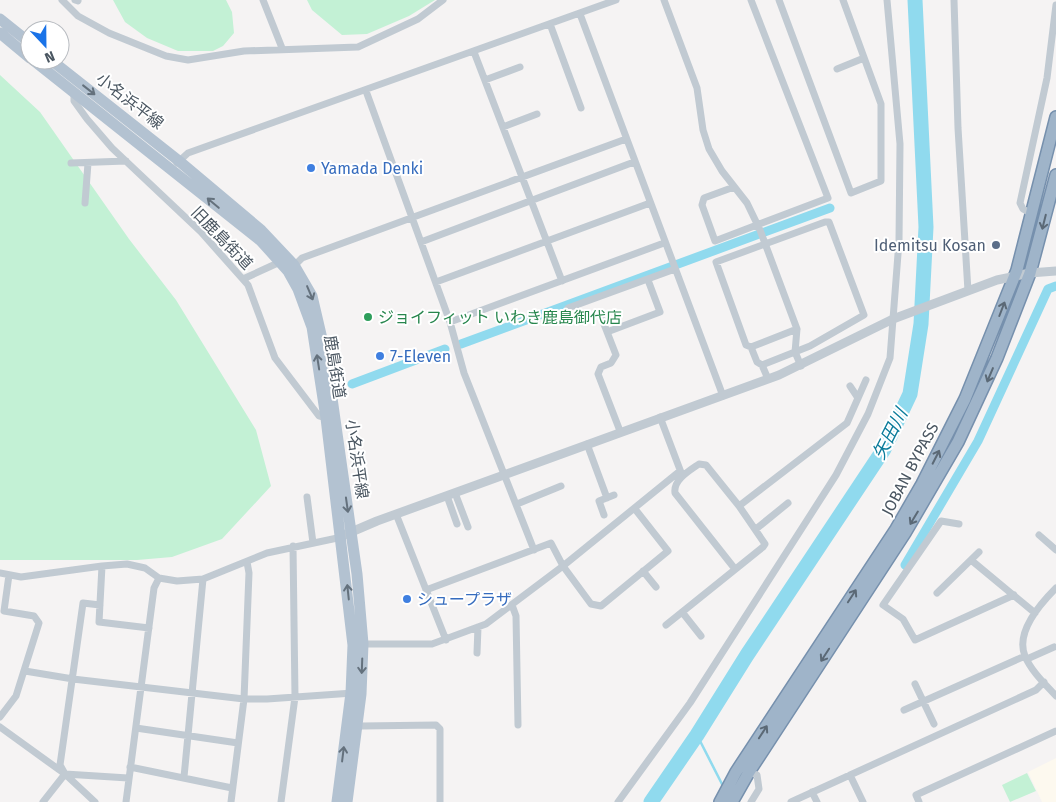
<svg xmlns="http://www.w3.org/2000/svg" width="1056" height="802" font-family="'Fira Sans','Noto Sans JP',sans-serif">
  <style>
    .commercial { fill: #fdf9ef }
    .green { fill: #c3f1d5 }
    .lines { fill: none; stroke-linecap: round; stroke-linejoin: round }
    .stream { stroke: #90daee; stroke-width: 2.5 }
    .canal { stroke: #90daee; stroke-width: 9 }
    .river { stroke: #90daee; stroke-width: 15 }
    .trunk-casing { stroke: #7690ad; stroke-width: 14 }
    .minor { stroke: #c1cad2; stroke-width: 7 }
    .tertiary { stroke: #c1cad2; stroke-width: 9 }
    .primary { stroke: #b3c2d1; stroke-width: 11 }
    .trunk { stroke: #9fb4c9; stroke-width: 11 }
    .oneway { stroke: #64717d }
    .oneway2 { stroke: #5b6976 }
    .shop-dot { fill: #3f7fe0; stroke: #fff; stroke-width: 2 }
    .service-dot { fill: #5c6f8a; stroke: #fff; stroke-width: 2 }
    .leisure-dot { fill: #2e9e5b; stroke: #fff; stroke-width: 2 }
    .labels { text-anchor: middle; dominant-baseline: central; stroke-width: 4; stroke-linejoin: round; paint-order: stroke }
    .street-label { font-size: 16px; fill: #4a5661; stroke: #fff }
    .shop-label { font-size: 16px; fill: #366cbe; stroke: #fff; text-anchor: start }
    .service-label { font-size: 16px; fill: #4e5e75; stroke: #fff; text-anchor: end }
    .leisure-label { font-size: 16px; fill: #27864d; stroke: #fff; text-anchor: start }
    .water-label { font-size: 18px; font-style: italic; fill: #0c7c9b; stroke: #fff }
  </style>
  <rect width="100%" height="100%" fill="#f5f3f3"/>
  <!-- commercial -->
  <path class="commercial" d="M1056,758v44h-14l-14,-30z"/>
  <!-- green -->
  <path class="green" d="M113,0h113l6,12 2,21 -11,13 -10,5h-35l-31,-13 -22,-16z
    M307,0h128l-26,16 -42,18 -25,1 -30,-25z
    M0,75l40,37 89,127 47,61 80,130 15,56 -49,53 -50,18 -35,3h-137z
    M1027,773l9,18 -26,11 -8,-17z"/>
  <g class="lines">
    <!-- stream -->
    <path class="stream" d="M697,735l27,53"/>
    <!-- canal -->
    <path class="canal" d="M461,344l369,-136
      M352,384l93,-35
      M905,565l73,-124 70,-152 8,-3"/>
    <!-- river -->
    <path class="river" d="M651,802l46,-67 50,-80 137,-206 26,-55 11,-70 5,-97 -11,-227"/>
    <defs>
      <path id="trunk" d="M720,802l16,-30 160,-243 26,-45 43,-85 52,-129 39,-153
        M732,802l17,-30 156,-239 53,-91 39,-84 33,-85 26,-98"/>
    </defs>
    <!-- trunk casing -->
    <use href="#trunk" class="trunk-casing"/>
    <!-- minor -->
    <path class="minor" d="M62,0l16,16 31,17 57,23 22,4 56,-9 114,-4 60,-28 25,-19
      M75,0l3,1
      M263,0l19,48
      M664,0l33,88 6,42 6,19 13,22 25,32 13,27 37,99 -2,23 6,14
      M779,0l72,193 30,-12v-77l-38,-104
      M954,0l4,128 10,163
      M580,14l143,382
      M550,24l31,84
      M474,52l88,229
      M837,69l27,-11
      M485,80l35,-13
      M366,91l84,231 14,51 70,177
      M74,93v8l13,18 25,29 89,84 47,53 27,73 44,58 7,2
      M503,127l34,-13
      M71,163l55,-2
      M177,163l11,-10 428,-153
      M734,187l-30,11 -2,7 13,36 113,-43 -77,-198
      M85,203l3,-40
      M1032,214l-9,-5 -3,-6 27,-125 9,-73
      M421,242l213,-80
      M292,268l10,-10 324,-119
      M243,279l37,-17
      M436,282l214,-79
      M568,308l107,-39
      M602,319l14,36 -5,8 -10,4 -3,7 22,57
      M450,322l214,-79
      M607,332l53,-20 -12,-32
      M751,347l6,15 5,3 6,14
      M762,365l48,-19 54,-31 -35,-93h-4l-109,40 30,83 5,2 46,-18
      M850,386l8,12
      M660,417l22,58
      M587,444l20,54
      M455,493l13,34
      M447,496l10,28
      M307,497l6,46
      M517,504l44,-18
      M739,506l108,-83 19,-43
      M396,514l50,126
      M604,515l-5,-14 15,-6
      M959,524l-18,-3 -58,84 20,14 12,21 99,-45
      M756,529l32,-26
      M1039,535l17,15
      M971,560l64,53
      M102,566l-3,56 50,6
      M643,571l13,16
      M0,573l21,4 81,-11 25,-2 18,4 14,10 18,3 26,-2 64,-26 75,-16
      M1056,588c-15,15 -41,44 -31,68 6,15 20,28 31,40
      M426,590l125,-47 12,23 28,38 10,2 67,-55 -33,-42
      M937,593l42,-41
      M100,605l-17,-2 -23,162 5,9 63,4
      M512,605l4,11 2,109
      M682,612l19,24
      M666,625l97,-78 2,-3 -26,-38 -33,-41 -7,-1c-10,7 -26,16 -24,29l60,76
      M361,644h71l54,-20 77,-58 117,-95
      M477,653l1,-26
      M1027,659l27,-12
      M25,671l48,8 171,20h23l86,-6
      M915,684l19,40
      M904,710l121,-54
      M0,717l16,-21 23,-73 -5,-7 -30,-5 5,-36
      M362,726l74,-1 4,4v73
      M0,727l65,47 30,28
      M136,728l102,15
      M130,767l102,21
      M749,772l8,3 2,14 -8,13
      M850,775l13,27
      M184,777l19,-198
      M812,792l5,10
      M43,802l22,-28
      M126,802l28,-214 5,-10
      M231,802l13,-103 5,-126 -2,-11
      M281,802l14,-105 -2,-151
      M618,802l72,-99 146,-228 32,-61 22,-56 9,-117 1,-97 -13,-144
      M791,802l245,-112 8,-8
      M919,802l-3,-7 140,-64"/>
    <!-- tertiary -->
    <path class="tertiary" d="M342,536l35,-15 402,-146 114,-56 104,-39 33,-7 26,-2"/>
    <!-- primary -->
    <path class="primary" d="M0,19l30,24
      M0,33l30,25
      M33,60l228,181 27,30 10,18 14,38 14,91 27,227 -2,48 -14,109
      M51,60l128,101 82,69 33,35 18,31 14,60 31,218 6,70 -2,50 -14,108"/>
    <!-- trunk -->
    <use href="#trunk" class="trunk"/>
  </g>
  <!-- one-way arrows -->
  <defs><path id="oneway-shaft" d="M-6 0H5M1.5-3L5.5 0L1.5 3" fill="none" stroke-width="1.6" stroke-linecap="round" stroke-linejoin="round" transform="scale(1.25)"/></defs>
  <g class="oneway">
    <use href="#oneway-shaft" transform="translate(89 90) rotate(38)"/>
    <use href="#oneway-shaft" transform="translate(213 203) rotate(-140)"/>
    <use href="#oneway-shaft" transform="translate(310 293) rotate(67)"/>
    <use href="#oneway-shaft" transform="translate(318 362) rotate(-99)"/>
    <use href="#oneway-shaft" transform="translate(347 505) rotate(82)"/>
    <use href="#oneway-shaft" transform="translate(348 592) rotate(-96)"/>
    <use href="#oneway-shaft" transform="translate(362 666) rotate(92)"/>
    <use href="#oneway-shaft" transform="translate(343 754) rotate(-83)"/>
  </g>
  <g class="oneway2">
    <use href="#oneway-shaft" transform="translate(1044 222) rotate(104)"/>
    <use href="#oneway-shaft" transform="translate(1002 309) rotate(-69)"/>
    <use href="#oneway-shaft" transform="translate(990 375) rotate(113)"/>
    <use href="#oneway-shaft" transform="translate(936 457) rotate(-63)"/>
    <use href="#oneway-shaft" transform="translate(914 518) rotate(121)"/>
    <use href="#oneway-shaft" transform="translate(852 596) rotate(-57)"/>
    <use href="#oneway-shaft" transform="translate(825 655) rotate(123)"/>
    <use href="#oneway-shaft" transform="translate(763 732) rotate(-57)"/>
  </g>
  <!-- markers -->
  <g class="shop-dot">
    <circle cx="311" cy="168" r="5"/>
    <circle cx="380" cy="356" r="5"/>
    <circle cx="407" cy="599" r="5"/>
  </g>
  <circle class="service-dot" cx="996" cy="245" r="5"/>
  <circle class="leisure-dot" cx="368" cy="317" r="5"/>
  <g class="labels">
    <!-- street labels -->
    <g class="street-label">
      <text transform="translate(130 101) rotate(38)">小名浜平線</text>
      <text transform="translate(222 238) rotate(46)">旧鹿島街道</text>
      <text transform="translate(335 367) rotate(81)">鹿島街道</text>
      <text transform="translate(357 459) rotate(82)">小名浜平線</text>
      <text transform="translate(910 469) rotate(-62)">JOBAN BYPASS</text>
    </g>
    <!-- shop labels -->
    <g class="shop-label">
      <text x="321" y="168">Yamada Denki</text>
      <text x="390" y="356">7-Eleven</text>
      <text x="417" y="599">シュープラザ</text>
    </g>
    <!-- service labels -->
    <g class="service-label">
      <text x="986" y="245">Idemitsu Kosan</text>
    </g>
    <!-- leisure labels -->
    <g class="leisure-label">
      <text x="378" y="317">ジョイフィット いわき鹿島御代店</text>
    </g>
    <!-- water labels -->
    <g class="water-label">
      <text transform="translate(890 434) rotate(-63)">矢田川</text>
    </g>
  </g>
  <!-- north arrow -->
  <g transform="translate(45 45) rotate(158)"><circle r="24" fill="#ffffff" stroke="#b7bbc0"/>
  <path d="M0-4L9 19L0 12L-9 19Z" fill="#1a73e8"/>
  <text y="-8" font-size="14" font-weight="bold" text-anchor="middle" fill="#4a5661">N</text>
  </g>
</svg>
